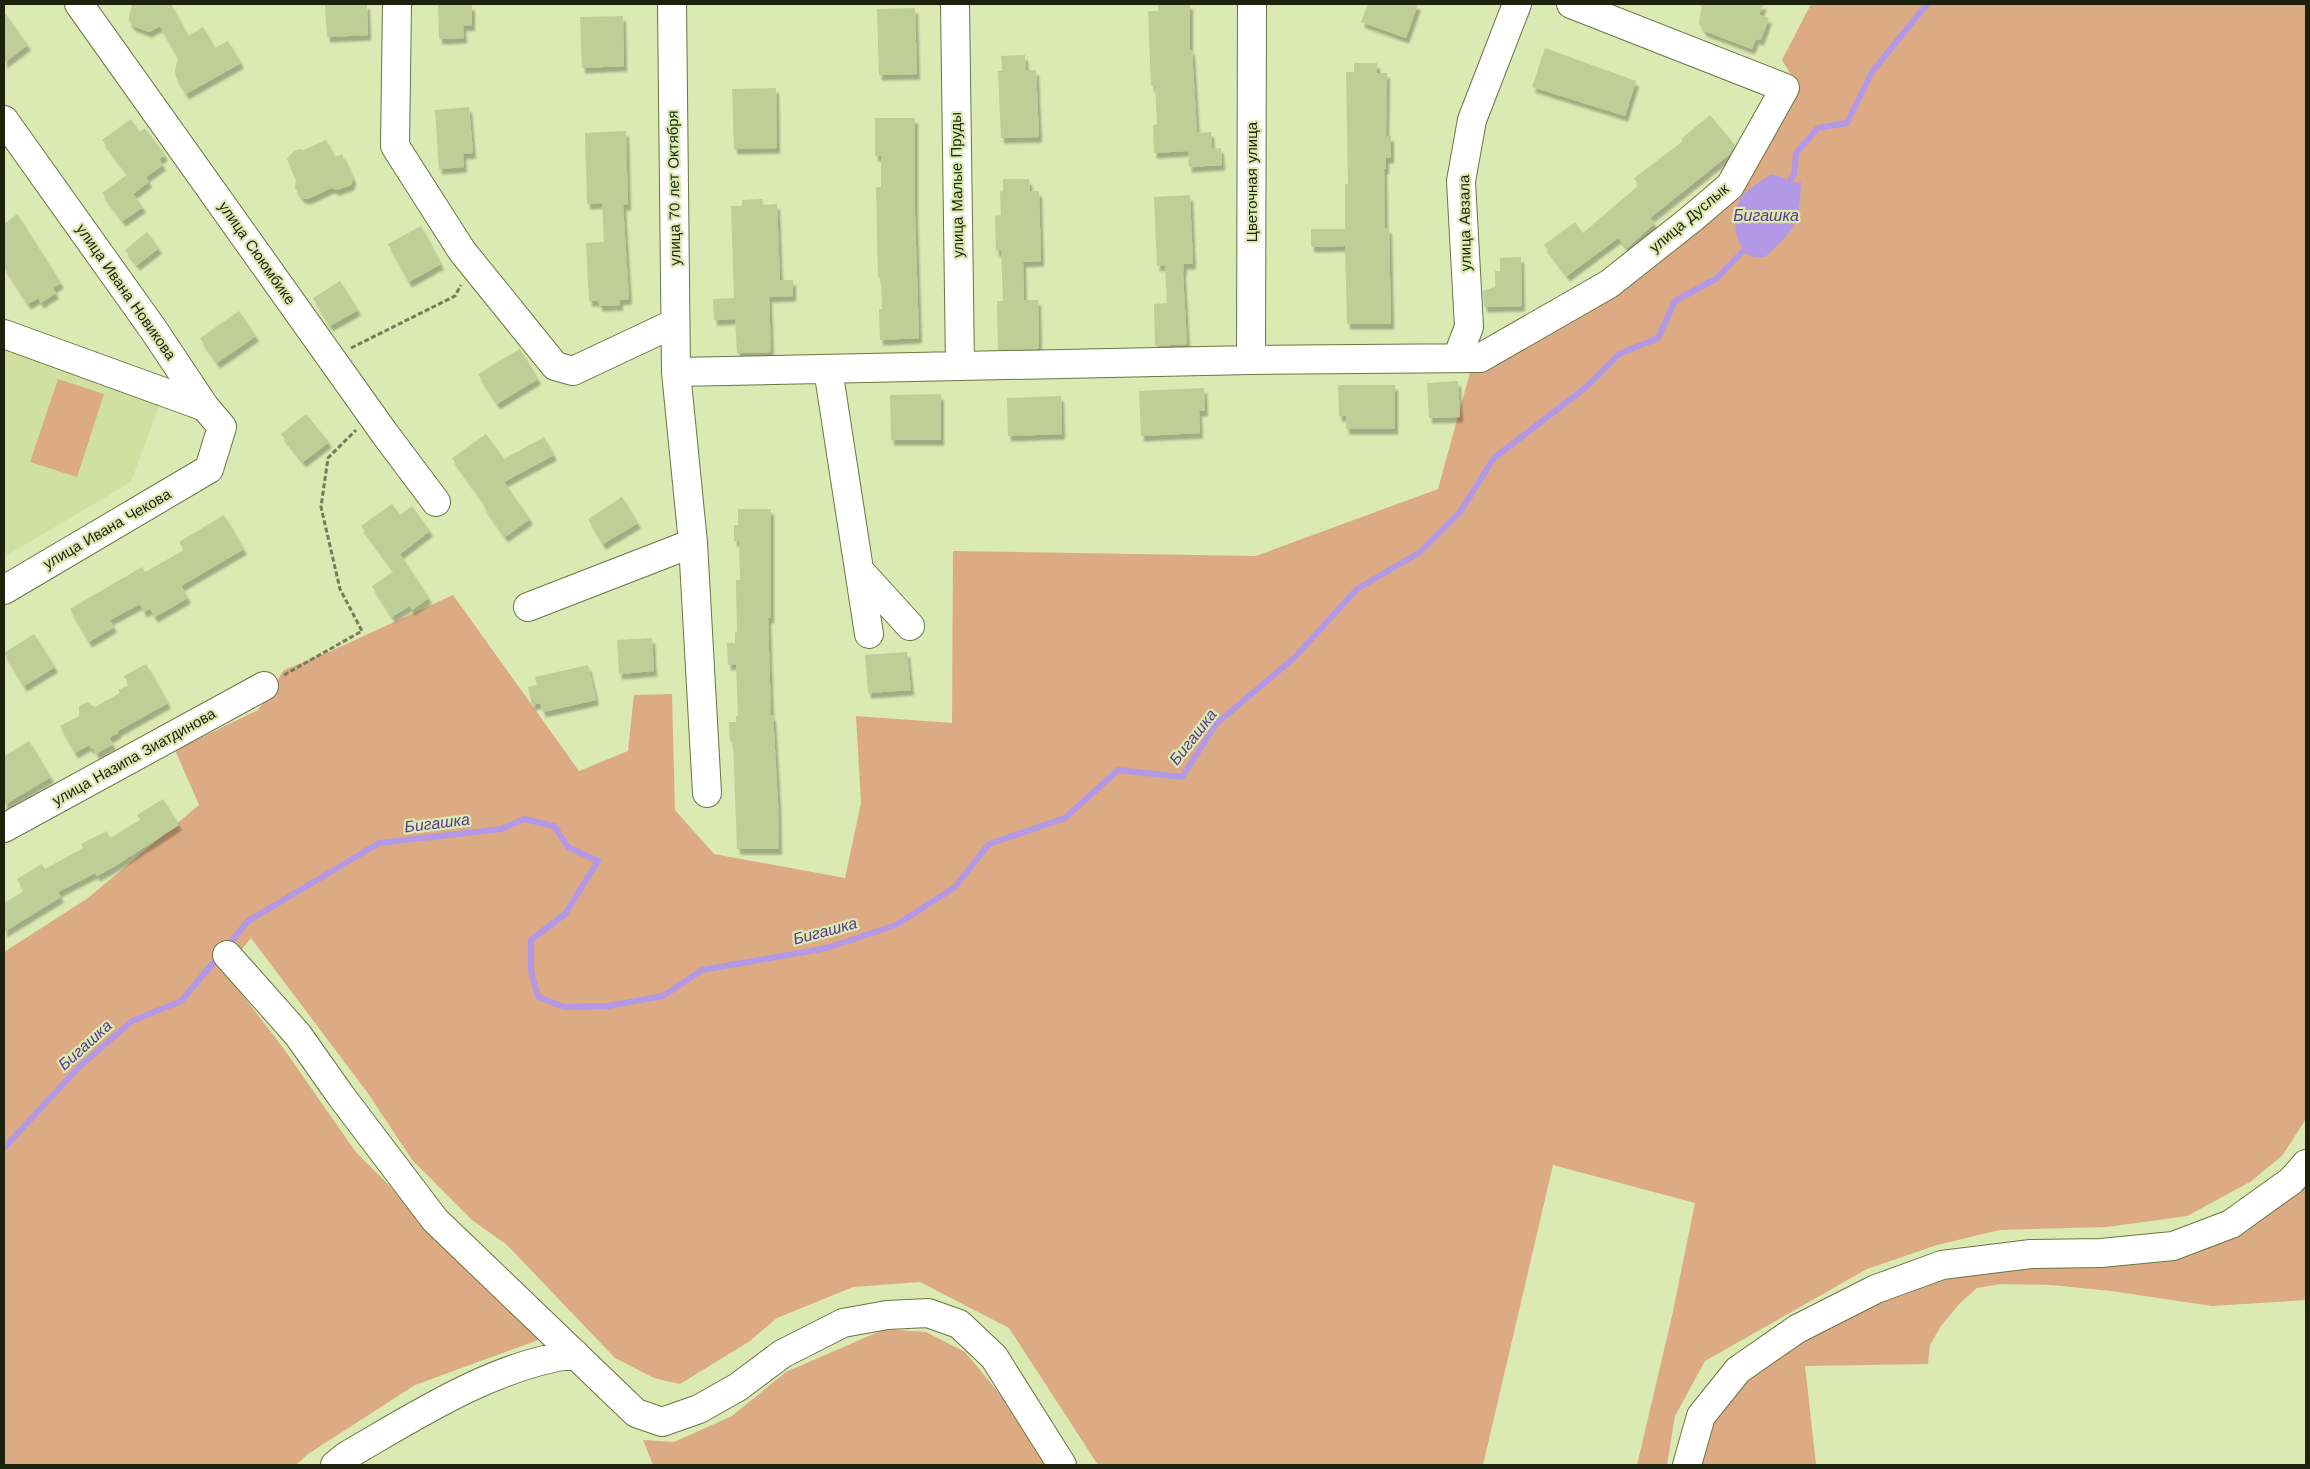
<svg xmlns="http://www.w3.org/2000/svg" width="2310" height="1469" font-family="'Work Sans',sans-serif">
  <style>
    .built { fill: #d0e0a0 }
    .green { fill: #dcab84 }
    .water { fill: #b399e5 }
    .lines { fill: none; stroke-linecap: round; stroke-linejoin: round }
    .stream { stroke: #b399e5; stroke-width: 6 }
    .building { fill: #bfcd97; filter: url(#shadow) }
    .minor-casing { stroke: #6a7643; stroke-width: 30 }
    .path { stroke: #747d59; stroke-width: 3; stroke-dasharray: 5 2.5; stroke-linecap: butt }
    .minor { stroke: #fff; stroke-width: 28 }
    .labels { text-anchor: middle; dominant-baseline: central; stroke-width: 4.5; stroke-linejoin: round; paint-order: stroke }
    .street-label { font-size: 15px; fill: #1d220d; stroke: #dbe9b2 }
    .water-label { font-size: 16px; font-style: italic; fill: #5c3790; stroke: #dbe9b2 }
  </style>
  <defs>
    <filter id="shadow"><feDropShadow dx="3" dy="5.5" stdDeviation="1" flood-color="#0004"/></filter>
  </defs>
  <rect width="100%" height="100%" fill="#dbe9b2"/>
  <!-- built -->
  <path class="built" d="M4,341l157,59 -30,82 -127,75z"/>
  <!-- green -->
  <path class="green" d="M1811,4h495v1115l-24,37 -32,26 -63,34 -80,11 -107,3 -63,15 -70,24 -162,92 -30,55 -8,49h-30l35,-149 23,-113 -142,-38 -70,300h-385l-89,-137 -89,-46 -67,5 -76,31 -27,23 -70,43 -26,-6 -39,-20 -108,-113 -35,-25 -59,-59 -46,-69 -116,-154 -27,33 60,78 71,102 186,188 -126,46 -107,69 -12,11h-292v-513l84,-54 111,-93 -24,-55 83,-40 26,-40 47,-19 122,-56 126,176 49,-20 6,-56 38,-1 3,116 39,44 131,24 16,-75 -5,-87 96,7 1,-172 303,5 182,-67 33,-120 143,-73 129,-104 57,-103 -18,-29z
    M58,379l46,15 -27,83 -47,-15z
    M2306,1184v116l-94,6 -101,-15 -59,-6 -51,-1 -24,4 -17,15 -19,23 -11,19 -2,19 -123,2 11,99h-117l17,-49 32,-40 55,-35 95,-48 74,-24 258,-32 70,-44z
    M885,1329l41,3 39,20 48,58 34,55h-394l-10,-25 31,2 58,-26 54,-44z"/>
  <!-- water -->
  <path class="water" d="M1771,174l12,3 5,6 13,-1c-2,44 -5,46 -36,75 -8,0 -16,1 -21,-6 -11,-13 -12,-43 -1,-56 7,-8 20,-15 28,-21z"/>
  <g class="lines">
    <!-- stream -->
    <path class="stream" d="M1788,183l6,-9 2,-21 22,-25 29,-5 25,-51 55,-68
      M226,948l22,-27 131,-78 122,-14 23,-10 30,7 14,21 30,14 -33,53 -34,26v31l7,26 26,10 44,-1 55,-10 39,-26 125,-22 69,-23 59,-38 34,-43 76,-26 53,-48 64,7 34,-53 79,-67 62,-68 63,-37 40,-40 34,-54 91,-70 34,-34 39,-16 17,-37 42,-23 26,-27
      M4,1148l74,-80 54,-47 49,-20 39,-46"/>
  </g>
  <!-- building -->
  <path class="building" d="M132,4h39l17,32 15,-9 12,21 13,-7 13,22 -55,31 -10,-17 -1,-6 3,-14 -18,-31 -11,6 -16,-6 -4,-5v-5z
    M325,4h42l1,31 -41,2z
    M438,4l34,1v20l-9,1 1,12 -25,1z
    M1158,4h32v46h2l5,83 14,-1 1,17 9,-1 1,17 -33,2 -1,-16 -34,2 -1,-28 4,-1 -2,-38h-4l-3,-75h10z
    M1368,4h50l-12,34 -45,-16z
    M1702,4h62l-5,11 10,3 -8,22 -5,-1 -4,10 -48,-18 -5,-8z
    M915,8l2,66 -38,1 -2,-66z
    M4,12l24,33 -24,18z
    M623,16l1,50 -42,2 -2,-51z
    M1545,48l91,33 -11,35 -93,-29z
    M1025,55l1,15h10l3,67 -38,1 -3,-67h4l-1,-15z
    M1354,63h23v10h10l-1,63h5v22h-5v11h-2l1,59h4l2,96h-44l-2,-78 -34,1v-18h34v-45h3l-2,-112h8z
    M776,88l1,60 -43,1 -2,-60z
    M469,107l4,46 -10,1 1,13 -25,2 -4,-59z
    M1710,115l25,30 -5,9 -80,64 5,5 -28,25 -9,-10 -51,38 -23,-31 31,-23 8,11 56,-48 -5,-7 49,-37 -2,-2z
    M875,118h40v97l4,123 -39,2 -1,-31h3l-1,-32h-3l-2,-90h5v-31h-6z
    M131,119l9,13 5,-4 20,27 -6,4 4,6 -17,12 3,5 -16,12 10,13 -20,14 -21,-28 26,-19 -26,-34z
    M626,131l2,74h-5l6,94 -9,1v5l-20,1 -2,-5h-9l-3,-58 18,-1 -2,-39 -15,1 -2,-71z
    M326,140l9,17 7,-3 11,24 -2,7 -14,5 -6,-2 -23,11 -6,-1 -7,-10 1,-8 -9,-21 7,-8 5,-2 5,1z
    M1003,179h26l1,12h9l2,70 -18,1 1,38h14l1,49 -41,1 -1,-49h6l-2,-50h-5l-1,-35 6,-1 -1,-23 3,-1z
    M1190,195l3,69h-9l-1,9 4,71 -32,2 -1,-42 13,-1 -2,-38 -8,1 -3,-69z
    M762,199l1,6 14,-1 3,76h13v16l-24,1 2,55 -34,1 -2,-34 -21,1 -1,-21 21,-1 -3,-92h11v-6z
    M17,214l44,69 -8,5 3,5 -15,10 -3,-5 -10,6 -24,-37v-43z
    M421,226l20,38 -32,18 -21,-38z
    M147,232l12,16 -22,17 -12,-15z
    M1521,257l1,49 -38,1 -1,-16 12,-4v-16h5v-13z
    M340,281l18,29 -28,16 -17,-28z
    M239,311l17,25 -39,27 -17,-25z
    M520,349l18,30 -41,25 -19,-30z
    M1458,381l2,36 -31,1 -2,-35z
    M1338,385h57v44h-49v-13h-7z
    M1204,388l1,23h-6l1,22 -59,3 -2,-45z
    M941,394v46h-50l-1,-45z
    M1061,396l1,38 -54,2 -1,-38z
    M306,414l23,28 -26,20 -22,-28z
    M486,434l18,25 40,-22 10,18 -50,27 26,37 -25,18 -22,-32 2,-1 -33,-46z
    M622,497l16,26 -35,21 -15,-25z
    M392,504l8,11 12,-9 18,25 -30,23 29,44 -17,12 -3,-4 -17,11 -20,-31 22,-15 -33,-45z
    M738,509h33v109h-3l3,97h2l5,87 1,47h-42l-4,-108h-3l-1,-19h7v-6h2l-2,-52 -8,1 -1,-22h8v-11h2l-1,-43v-9h4l-1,-39h-5v-16h4z
    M224,515l20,34 -63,37 7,12 -33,19 -5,-8 -6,3 -4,-8 -30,16 4,7 -25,15 -19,-33 72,-42 3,5 39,-22 -5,-8z
    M34,634l21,33 -31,19 -20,-33z
    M652,638l2,33 -35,3 -2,-34z
    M907,652l4,38 -43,3 -3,-38z
    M146,664l22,39 -50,28v2l-9,5 4,6 -17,10 -3,-7 -2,2 -2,-4 -14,8 -15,-27 19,-10v-10l8,-4 8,5 25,-14 -2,-3 11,-5 -5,-9z
    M588,665l8,35 -53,12 -3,-9 -8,2 -4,-18 9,-2 -2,-8z
    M29,741l22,36 -47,28v-49z
    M163,799l16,26 -64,41 -18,10 -2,-3 -37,19 3,5 -57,35v-29l20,-12 -7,-12 25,-15 3,5 38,-21 -2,-4 26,-13 3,7 30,-18 -3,-5z"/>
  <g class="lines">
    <defs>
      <path id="minor" d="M79,4l306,430 51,68
        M397,4l-2,142 67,105 93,115 18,5 102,-48
        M672,4l4,368 17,171 14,250
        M955,4l5,362
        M4,120l149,209 52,78 17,20 -13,42 -205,121
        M4,334l201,73
        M1457,358l12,-31 -8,-146 11,-61 45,-116
        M1251,360l1,-356
        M828,369l41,265
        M676,372l575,-12 229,-2 129,-74 81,-64 40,-34 55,-98 -214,-84
        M859,570l51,56
        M528,607l165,-64
        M4,828l260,-142
        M227,955l71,80 43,61 94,124 201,193 26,9 37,-13 39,-22 44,-33 61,-31 44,-8 41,-2 31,11 35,33 68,108
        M335,1465l11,-9c71,-41 147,-91 229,-102
        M1687,1465l14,-49 37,-46 59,-41 79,-40 66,-24 89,-11 70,-1 72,-7 58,-22 60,-43 15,-17"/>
    </defs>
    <!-- minor casing -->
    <use href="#minor" class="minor-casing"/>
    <!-- path -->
    <path class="path" d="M351,348l104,-52 6,-11
      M284,675l78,-44 -22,-42 -19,-82 7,-49 28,-28"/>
    <!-- minor -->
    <use href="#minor" class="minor"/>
  </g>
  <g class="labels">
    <!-- street labels -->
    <g class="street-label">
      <text transform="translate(1252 182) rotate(-90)">Цветочная улица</text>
      <text transform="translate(957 185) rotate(-91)">улица Малые Пруды</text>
      <text transform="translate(674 188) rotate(-91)">улица 70 лет Октября</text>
      <text transform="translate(1689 218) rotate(-40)">улица Дуслык</text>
      <text transform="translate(1465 223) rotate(-91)">улица Авзала</text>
      <text transform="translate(257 253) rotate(55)">улица Сююмбике</text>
      <text transform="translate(126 292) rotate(55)">улица Ивана Новикова</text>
      <text transform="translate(107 529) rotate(-30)">улица Ивана Чекова</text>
      <text transform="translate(134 757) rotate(-29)">улица Назипа Зиатдинова</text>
    </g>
    <!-- water labels -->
    <g class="water-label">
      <text x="1766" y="215">Бигашка</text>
      <text transform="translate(1193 737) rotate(-52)">Бигашка</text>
      <text transform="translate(437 823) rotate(-7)">Бигашка</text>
      <text transform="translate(825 931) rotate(-15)">Бигашка</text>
      <text transform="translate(85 1045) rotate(-42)">Бигашка</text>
    </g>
  </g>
  <!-- border -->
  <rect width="2310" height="1469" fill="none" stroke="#1d220d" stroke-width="10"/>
</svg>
